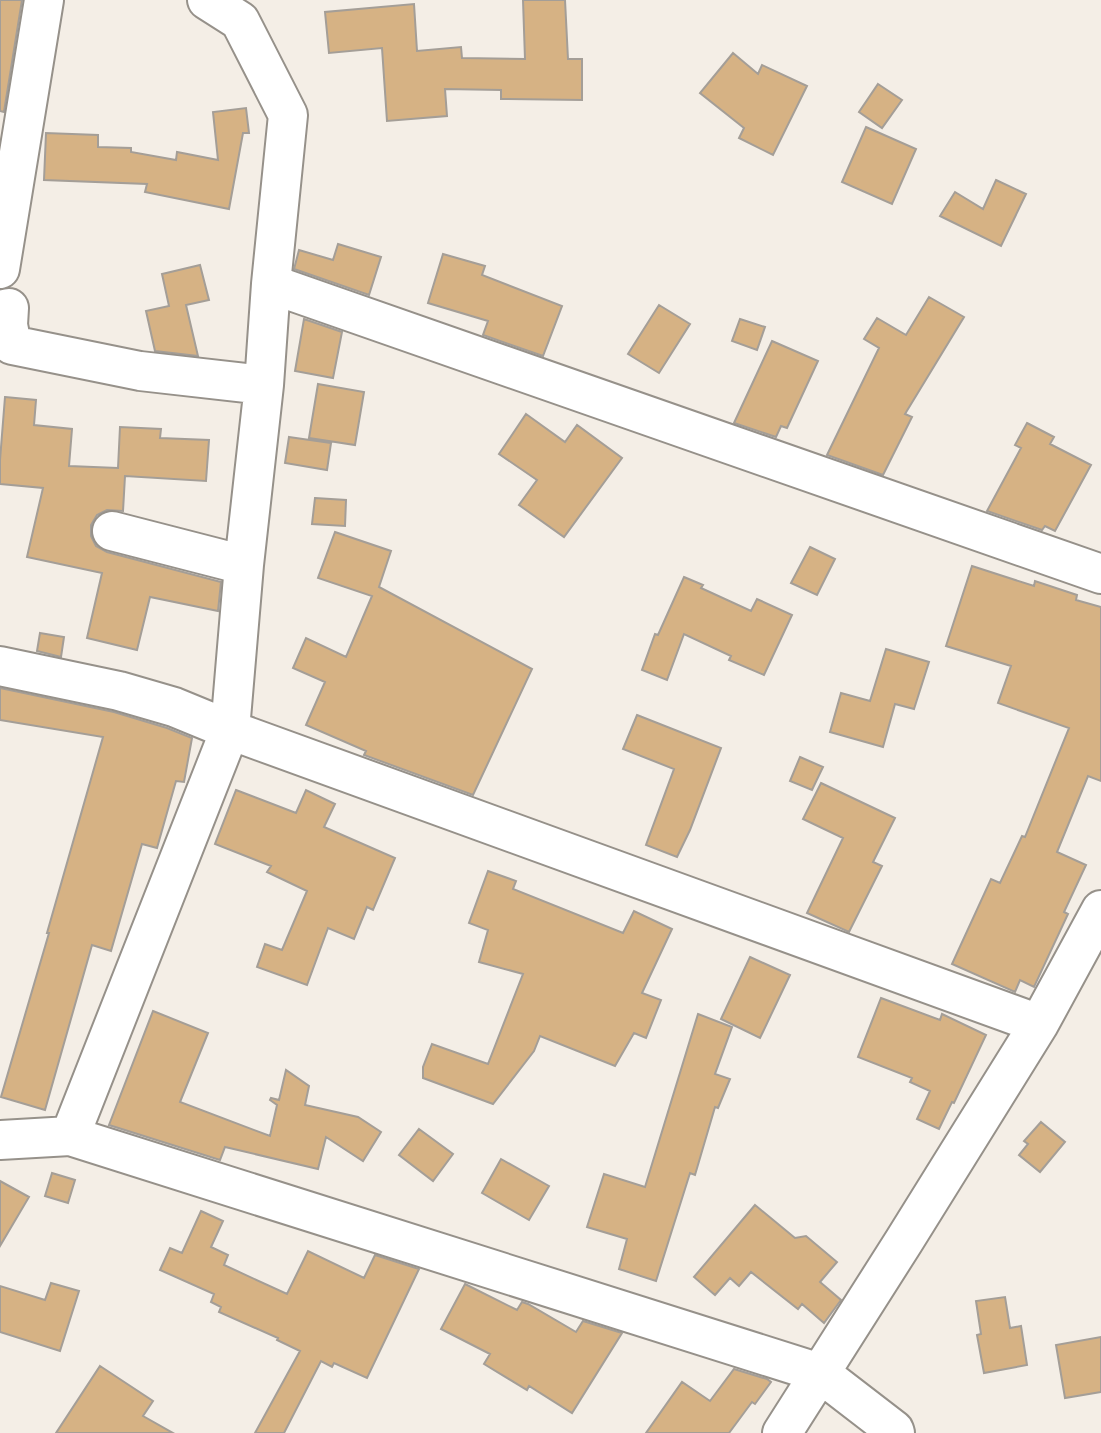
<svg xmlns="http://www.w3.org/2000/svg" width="1101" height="1433" font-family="'Libre Baskerville',serif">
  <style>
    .building { fill: #d6b284; stroke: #a49e97; stroke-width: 2 }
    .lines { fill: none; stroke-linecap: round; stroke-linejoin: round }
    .minor-casing { stroke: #96918a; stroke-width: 42 }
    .minor { stroke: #fff; stroke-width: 38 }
  </style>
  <rect width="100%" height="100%" fill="#f4eee6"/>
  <!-- building -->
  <path class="building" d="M0,0h22l-18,112 -4,-1z
    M523,0h42l3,59h14v41l-81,-1v-9l-56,-1 2,27 -60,5 -5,-73 -53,5 -4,-41 89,-8 3,47 44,-4 1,11 63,1z
    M733,53l25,21 4,-9 45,21 -34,69 -34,-17 5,-10 -44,-35z
    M878,84l24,16 -20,28 -23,-16z
    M246,108l3,25h-6l-14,76 -84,-17 2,-8 -103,-4 2,-47 52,2v12l33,1v4l45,8 1,-8 41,8 -5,-48z
    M866,127l50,22 -24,55 -50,-22z
    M996,180l30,14 -25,52 -61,-30 15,-24 28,17z
    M338,244l43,13 -12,38 -75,-26 5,-19 34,10z
    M443,254l42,12 -3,9 80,31 -19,50 -60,-21 5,-14 -60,-18z
    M200,265l9,35 -23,5 12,51 -43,-5 -9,-40 23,-5 -7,-32z
    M929,297l35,20 -59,97 7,3 -29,58 -56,-20 52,-107 -15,-9 13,-21 29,17z
    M659,305l31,19 -31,49 -31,-19z
    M304,319l38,13 -9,46 -38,-7z
    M740,319l25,8 -8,23 -25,-9z
    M772,341l46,20 -31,67 -6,-2 -5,11 -42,-14z
    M318,384l46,8 -9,53 -46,-7z
    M5,397l31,3 -2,25 38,4 -3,37 49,2 2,-41 41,2 -1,9 49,2 -3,41 -81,-5 -2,35 -16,-1 -10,5 -6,10v11l5,10 11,6 114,30 -3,29 -68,-14 -13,53 -50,-12 15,-65 -75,-16 16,-69 -43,-4v-24z
    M526,414l39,28 12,-17 45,33 -58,79 -45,-32 18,-25 -38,-26z
    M1027,423l27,14 -4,7 41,21 -36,66 -10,-5 -3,4 -55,-19 34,-63 -6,-3z
    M289,437l42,6 -4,27 -42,-7z
    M315,498l31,2 -1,26 -33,-2z
    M335,532l56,19 -12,36 153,82 -59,126 -109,-40 2,-4 -60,-26 19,-43 -32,-14 13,-30 40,19 26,-61 -54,-18z
    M810,547l25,12 -18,36 -26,-12z
    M972,566l62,20 1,-5 42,14 -1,5 25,7v174l-13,-5 -31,76 29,13 -22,47 4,2 -34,73 -14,-7 -5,12 -63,-28 39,-85 9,4 22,-47 3,1 44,-109 -71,-25 13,-37 -65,-20z
    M684,577l19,8 -2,3 50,23 6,-12 35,16 -28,60 -35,-15 2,-4 -47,-22 -17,46 -25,-10 13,-36 3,1z
    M40,633l24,4 -3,20 -24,-6z
    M886,649l43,13 -15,47 -19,-5 -12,43 -53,-15 11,-39 29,8z
    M0,688l114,24 53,16 25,10 -8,44 -8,-1 -19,67 -15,-4 -31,107 -19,-6 -47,165 -44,-13 48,-164h-2l56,-196 -103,-17z
    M637,715l84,33 -31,82 -13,27 -31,-12 28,-76 -51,-20z
    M800,757l23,10 -11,23 -22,-9z
    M821,783l74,35 -22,44 9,4 -33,66 -42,-19 36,-75 -40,-19z
    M236,790l60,23 10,-23 29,14 -11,23 71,31 -22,52 -6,-3 -13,32 -26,-11 -21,57 -50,-18 8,-23 17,6 25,-59 -40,-19 4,-6 -56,-22z
    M488,871l28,10 -3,8 110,44 11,-22 38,18 -30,64 19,7 -15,38 -12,-5 -19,33 -75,-30 -6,15 -41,53 -70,-26v-11l9,-23 56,20 35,-90 -44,-12 9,-32 -19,-7z
    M750,957l40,18 -30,63 -39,-19z
    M881,998l59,22 2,-6 44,21 -32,68 -2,-1 -13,27 -22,-10 13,-28 -20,-9 2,-4 -54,-21z
    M153,1011l55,22 -28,69 90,34 7,-31 -7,-5 1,-2 8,2 7,-30 23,16 -4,19 53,12 23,15 -18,29 -37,-24 -8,32 -93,-22 -5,13 -111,-35z
    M698,1014l34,13 -17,47 15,5 -12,29 -3,-1 -20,68 -5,-2 -34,108 -37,-12 8,-30 -40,-12 17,-53 41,13z
    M1041,1122l24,20 -25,30 -21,-17 9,-11 -4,-3z
    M419,1129l34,25 -20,27 -34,-26z
    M501,1159l48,27 -20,34 -47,-27z
    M52,1173l23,7 -7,23 -23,-7z
    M0,1181l29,16 -29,49z
    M755,1205l40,33 11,-2 31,26 -17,20 21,18 -17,23 -22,-19 -4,5 -47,-37 -12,14 -9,-8 -15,17 -21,-18z
    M201,1211l22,10 -12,26 17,8 -4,10 63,29 21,-43 56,27 11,-23 44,14 -52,109 -33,-15 -2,4 -11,-6 -37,72h-29l45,-82 -23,-11 1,-2 -59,-26 2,-5 -10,-5 3,-8 -54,-24 10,-22 12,5z
    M51,1283l28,8 -19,60 -60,-19v-46l45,14z
    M465,1284l52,26 5,-8 6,2 48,28 7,-11 39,12 -50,80 -43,-27 -2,4 -43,-26 6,-10 -49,-25z
    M1005,1297l5,31 11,-2 6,39 -43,8 -7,-38 4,-1 -5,-33z
    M1101,1337v55l-36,6 -9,-53z
    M100,1366l53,35 -10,15 30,17h-117z
    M734,1369l33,10 4,3 -16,22 -3,-2 -23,31h-83l36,-51 28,19z"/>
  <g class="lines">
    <defs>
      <path id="minor" d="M0,269l44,-269
        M271,284l830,290
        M0,310l9,-2 -1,17 4,20 128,26 124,14
        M112,531l132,34
        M0,666l119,25 55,16 56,23 809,294
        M70,1136l160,-406 14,-165 20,-180 7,-101 17,-169 -48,-94 -33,-21
        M0,1140l70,-4 750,237 74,57 1,3
        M782,1433l122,-192 135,-217 62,-114"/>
    </defs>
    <!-- minor casing -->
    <use href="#minor" class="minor-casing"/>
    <!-- minor -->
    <use href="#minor" class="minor"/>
  </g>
</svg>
